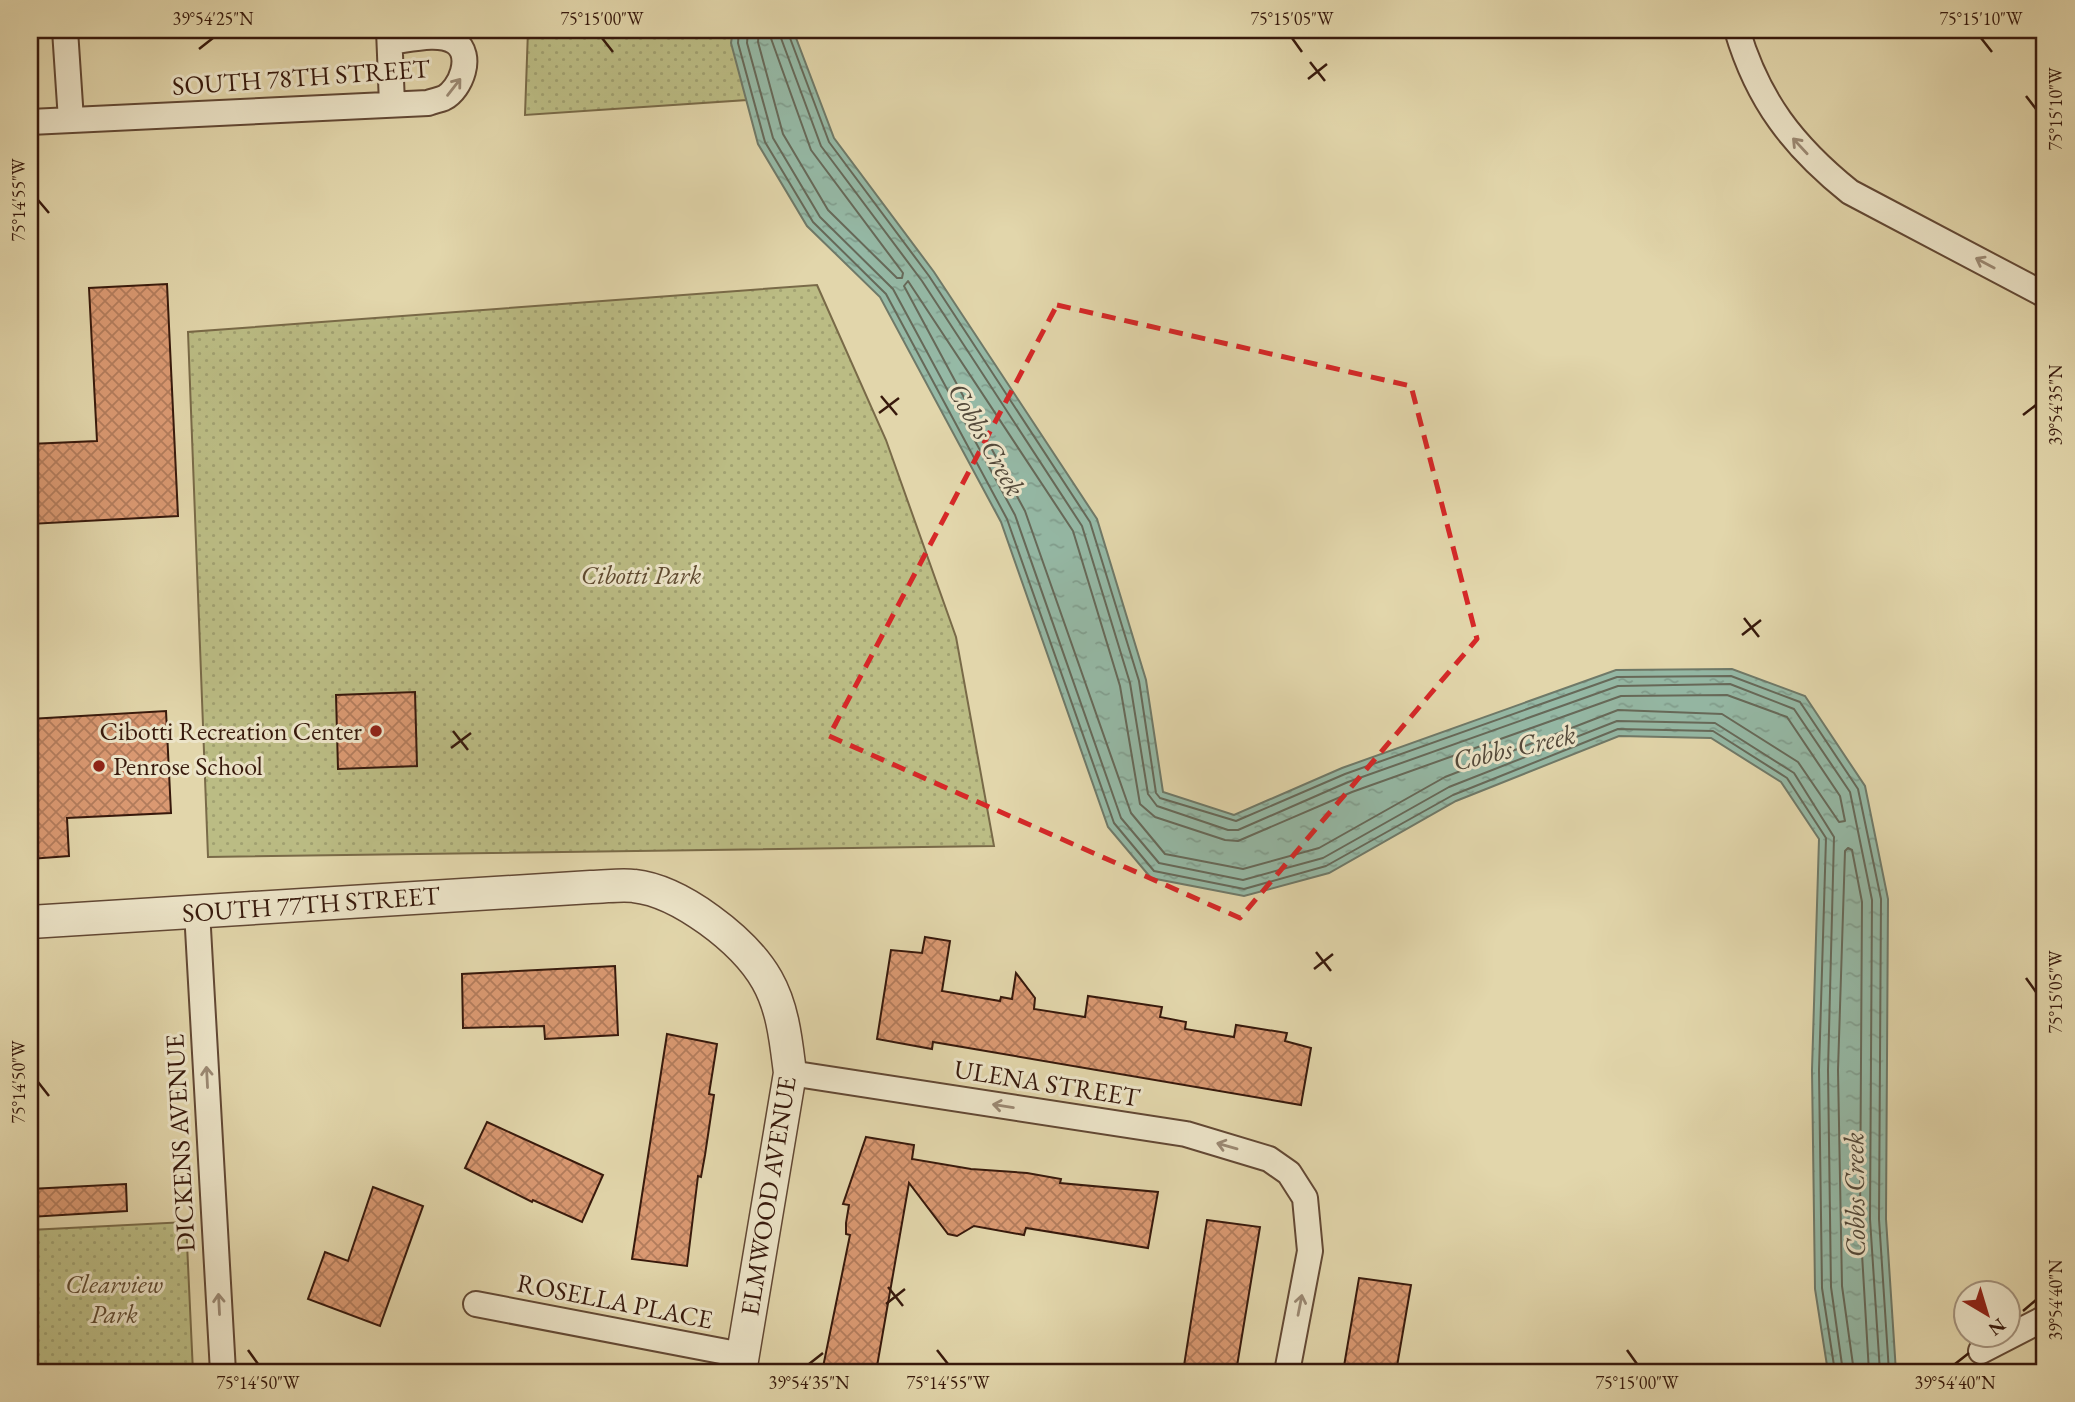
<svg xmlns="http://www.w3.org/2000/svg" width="2075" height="1402" font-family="'EB Garamond',serif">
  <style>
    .park { fill: url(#park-dots); stroke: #796a48; stroke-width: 2 }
    .water { fill: url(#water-ripples); stroke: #6f7968; stroke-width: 2 }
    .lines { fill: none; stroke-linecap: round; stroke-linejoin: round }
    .shore { stroke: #666959; stroke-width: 2 }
    .building { fill: url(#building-cross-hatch); stroke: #37190c; stroke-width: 2 }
    .minor-casing { stroke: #624834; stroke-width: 28 }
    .tertiary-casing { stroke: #624834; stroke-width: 35 }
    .minor { stroke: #ece4c8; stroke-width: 24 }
    .tertiary { stroke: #ece4c8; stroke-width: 32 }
    .oneway { stroke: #9b8973 }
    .marked { fill: none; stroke: #d62828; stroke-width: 5; stroke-dasharray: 14 9; stroke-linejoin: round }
    .ticks { fill: none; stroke: #37190c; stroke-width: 2.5 }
    .poi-dot { fill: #8f2418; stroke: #ece4c8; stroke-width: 2.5 }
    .labels { text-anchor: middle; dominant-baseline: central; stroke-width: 6; stroke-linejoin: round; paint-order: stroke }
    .street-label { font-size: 26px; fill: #37190c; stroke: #ece4c8 }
    .park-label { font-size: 26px; font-style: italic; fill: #5f4a30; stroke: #ece4c8 }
    .poi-label { font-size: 26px; fill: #37190c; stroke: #ece4c8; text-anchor: end }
    .water-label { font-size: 28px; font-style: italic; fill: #53493a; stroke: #ece4c8 }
    .neatline { fill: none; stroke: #37190c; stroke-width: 2.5 }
    .ticks-label { font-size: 18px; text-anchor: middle; fill: #37190c }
  </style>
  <defs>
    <pattern id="park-dots" width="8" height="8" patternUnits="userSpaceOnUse" patternTransform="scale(1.75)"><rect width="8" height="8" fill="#bbbc84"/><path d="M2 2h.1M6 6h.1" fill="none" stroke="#a1a171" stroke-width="1.8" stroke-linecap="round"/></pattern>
    <pattern id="water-ripples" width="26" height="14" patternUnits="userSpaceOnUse" patternTransform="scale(1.75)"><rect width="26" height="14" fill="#95b9a6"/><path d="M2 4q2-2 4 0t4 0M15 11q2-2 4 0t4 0" fill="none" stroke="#819e8e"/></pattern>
    <pattern id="building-cross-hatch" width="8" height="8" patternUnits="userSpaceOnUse" patternTransform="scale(1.75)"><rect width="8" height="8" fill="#da9972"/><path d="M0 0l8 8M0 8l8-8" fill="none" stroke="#b27c5c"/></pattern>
  </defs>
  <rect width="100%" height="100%" fill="#e2d6ab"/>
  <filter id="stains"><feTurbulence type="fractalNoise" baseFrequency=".00286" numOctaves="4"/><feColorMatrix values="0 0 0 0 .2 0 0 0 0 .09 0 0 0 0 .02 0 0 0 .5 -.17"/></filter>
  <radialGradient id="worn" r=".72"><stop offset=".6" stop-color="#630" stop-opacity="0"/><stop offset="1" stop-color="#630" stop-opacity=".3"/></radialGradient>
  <!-- park -->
  <path class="park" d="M528,30h223l-4,70 -222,15z
    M817,285l69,155 70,197 38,209 -786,11 -20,-525z
    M186,1222l7,150h-163v-142z"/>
  <!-- water -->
  <path class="water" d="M733,30h60l41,108 100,134 163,247 49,161 17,112 71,23 108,-47 274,-98 116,-1 73,27 60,90 23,113 -2,320 10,153h-68l-13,-83 -3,-219 7,-231 -38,-57 -70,-44 -92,-2 -163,65 -127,72 -85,23 -93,-18 -43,-51 -107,-305 -121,-225 -73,-71 -49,-82 -27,-101z"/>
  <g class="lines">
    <!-- shore -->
    <path class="shore" d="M739,30l-1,13 27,99 48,80 73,72 121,225 107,304 40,48 90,18 82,-23 127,-71 165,-66 95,2 74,47 39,60 -7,232 3,218 13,84
      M748,30l-1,13 26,95 47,79 73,72 122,226 106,303 38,45 84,17 80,-22 126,-71 168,-66 98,2 79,50 40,64 -6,233 3,217 12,85
      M759,30l-1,12 25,92 45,76 69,68h5l1,-5 -92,-123 -43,-120
      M778,30l43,116 101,135 160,245 48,157 18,111 9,12 71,24h10l110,-48 270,-96 112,-2 64,25 56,83 22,108 -2,319 10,153
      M787,30l42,112 100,134 161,246 49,159 17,112 4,5 76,23 109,-47 272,-97 114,-1 69,26 58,87 23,110 -2,320 10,153
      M908,281l165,250 47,155 20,118 15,13 70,23 13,1 114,-49 269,-96 106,-1 60,22 53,79 5,25 -6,1 -41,-60 -76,-48 -104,-4 -173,67 -126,71 -76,21 -78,-15 -34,-41 -106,-302 -121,-225z
      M1854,1372l-12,-86 -4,-216 7,-219 3,-3 4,2 10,52 -2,318 9,152"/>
  </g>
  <!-- building -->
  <path class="building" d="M167,284l11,232 -148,8v-80l67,-3 -8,-153z
    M415,692l2,74 -79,3 -2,-74z
    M166,711l5,102 -104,5 2,38 -39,3v-140z
    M925,937l25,4 -8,50 58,10 1,-4 11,2 4,-26 19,25 -1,11 51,8 3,-21 74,11 -2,10 26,5 -1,7 49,8 2,-12 51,8 -2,8 26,7 -10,57 -368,-63 -1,7 -55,-10 14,-89 31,3z
    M615,966l3,69 -73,4 -1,-13 -81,2 -1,-54z
    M667,1034l50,10 -8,50 5,1 -9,60 -4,22 -3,-1 -11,90 -55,-7z
    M487,1122l116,53 -21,47 -49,-22 -1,2 -67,-34z
    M866,1137l48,8 -2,14 59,10 56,4 34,6 -1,4 98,9 -10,56 -122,-20 -2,7 -50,-9 -17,10 -9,-2 -39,-51 -33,189h-54l28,-137 -4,-1v-11l3,-18 -6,-1z
    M126,1184l1,27 -97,6v-28z
    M373,1187l50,19 -43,120 -72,-27 17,-47 23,9z
    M1207,1220l53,7 -24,145h-53z
    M1359,1278l52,7 -15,87h-53z"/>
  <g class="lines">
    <defs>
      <path id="minor" d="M65,30l6,90
        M389,30l3,74
        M1737,30c21,71 56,116 113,162l195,103
        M30,122l398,-19c5,-2 11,-3 16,-5 17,-9 30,-43 11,-56 -16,-11 -47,-2 -65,0
        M197,911l26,461
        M790,1073l396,61 83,25 20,14 16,25 5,53 -23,121
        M476,1304l266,51
        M1981,1351l64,-33"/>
      <path id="tertiary" d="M30,922l561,-35c14,0 30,-3 43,-1 46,5 110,54 133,94 16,28 19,61 23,93l-50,299"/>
    </defs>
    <!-- minor casing -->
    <use href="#minor" class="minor-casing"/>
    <!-- tertiary casing -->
    <use href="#tertiary" class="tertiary-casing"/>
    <!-- minor -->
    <use href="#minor" class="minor"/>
    <!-- tertiary -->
    <use href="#tertiary" class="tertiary"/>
  </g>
  <!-- one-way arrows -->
  <defs><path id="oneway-shaft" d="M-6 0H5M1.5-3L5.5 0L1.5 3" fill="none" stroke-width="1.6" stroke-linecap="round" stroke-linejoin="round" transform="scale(1.75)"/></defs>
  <g class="oneway">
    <use href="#oneway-shaft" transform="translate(454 87) rotate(-52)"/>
    <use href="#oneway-shaft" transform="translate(1800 146) rotate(-133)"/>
    <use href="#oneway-shaft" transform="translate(1985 263) rotate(-152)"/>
    <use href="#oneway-shaft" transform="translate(207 1077) rotate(-93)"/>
    <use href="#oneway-shaft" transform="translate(1003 1106) rotate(-171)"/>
    <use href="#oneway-shaft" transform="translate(1227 1146) rotate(-164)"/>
    <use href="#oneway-shaft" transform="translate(219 1304) rotate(-93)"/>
    <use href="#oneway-shaft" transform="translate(1300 1305) rotate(-79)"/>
  </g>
  <!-- marked area -->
  <path class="marked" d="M1057,305l354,81 66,253 -237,279 -411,-182z"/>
  <!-- ticks -->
  <path class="ticks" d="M602,38l11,14M1292,38l10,14M1981,38l11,14M199,49l14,-11M1310,62l15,19M1308,79l19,-15M2026,96l10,13M38,200l11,13M881,396l16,19M879,413l20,-15M2023,415l13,-10M1744,618l15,19M1742,635l19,-15M453,731l15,19M451,748l20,-15M1316,952l15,19M1314,969l19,-15M2026,978l10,14M38,1082l11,14M888,1287l15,19M886,1304l19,-15M2023,1311l13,-11M248,1350l10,14M937,1350l11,14M1627,1350l10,14M809,1364l14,-11M1955,1364l14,-11"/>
  <!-- markers -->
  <g class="poi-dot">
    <circle cx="376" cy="731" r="7"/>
    <circle cx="99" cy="766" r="7"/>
  </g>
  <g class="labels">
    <!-- street labels -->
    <g class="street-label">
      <text transform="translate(301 77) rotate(-4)">SOUTH 78TH STREET</text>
      <text transform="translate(311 904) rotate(-4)">SOUTH 77TH STREET</text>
      <text transform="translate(1047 1083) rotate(9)">ULENA STREET</text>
      <text transform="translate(180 1143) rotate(-93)">DICKENS AVENUE</text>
      <text transform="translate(768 1196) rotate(-81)">ELMWOOD AVENUE</text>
      <text transform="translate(615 1301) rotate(11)">ROSELLA PLACE</text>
    </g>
    <!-- park labels -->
    <g class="park-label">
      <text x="641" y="575">Cibotti Park</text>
      <text x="114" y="1284">Clearview<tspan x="114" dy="30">Park</tspan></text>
    </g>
    <!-- poi labels -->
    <g class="poi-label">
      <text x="362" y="731">Cibotti Recreation Center</text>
      <text x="113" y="766" text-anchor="start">Penrose School</text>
    </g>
    <!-- water labels -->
    <g class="water-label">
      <text transform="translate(987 439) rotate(60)">Cobbs Creek</text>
      <text transform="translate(1514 747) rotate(-13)">Cobbs Creek</text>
      <text transform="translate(1854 1195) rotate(-91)">Cobbs Creek</text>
    </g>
  </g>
  <!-- margin -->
  <rect width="2075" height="1402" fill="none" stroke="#e2d6ab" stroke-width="77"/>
  <!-- north arrow -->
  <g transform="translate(1987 1314) rotate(142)"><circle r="33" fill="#ece4c8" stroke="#a4937d" stroke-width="2"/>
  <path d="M0-5L12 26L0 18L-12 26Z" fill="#8f2418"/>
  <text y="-10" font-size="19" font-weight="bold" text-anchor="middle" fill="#37190c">N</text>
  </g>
  <rect x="38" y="38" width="1998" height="1326" class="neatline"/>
  <g class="ticks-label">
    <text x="213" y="25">39°54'25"N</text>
    <text x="602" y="25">75°15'00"W</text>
    <text x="1292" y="25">75°15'05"W</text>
    <text x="1981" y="25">75°15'10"W</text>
    <text transform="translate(2056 109) rotate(-90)" y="6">75°15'10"W</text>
    <text transform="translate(19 200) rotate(-90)" y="6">75°14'55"W</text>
    <text transform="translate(2056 405) rotate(-90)" y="6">39°54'35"N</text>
    <text transform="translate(2056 992) rotate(-90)" y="6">75°15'05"W</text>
    <text transform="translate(19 1082) rotate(-90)" y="6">75°14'50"W</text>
    <text transform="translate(2056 1300) rotate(-90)" y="6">39°54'40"N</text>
    <text x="258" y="1389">75°14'50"W</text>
    <text x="809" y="1389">39°54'35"N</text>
    <text x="948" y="1389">75°14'55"W</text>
    <text x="1637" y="1389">75°15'00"W</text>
    <text x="1955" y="1389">39°54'40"N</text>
  </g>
  <rect width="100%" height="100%" filter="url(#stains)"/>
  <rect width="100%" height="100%" fill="url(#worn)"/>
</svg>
